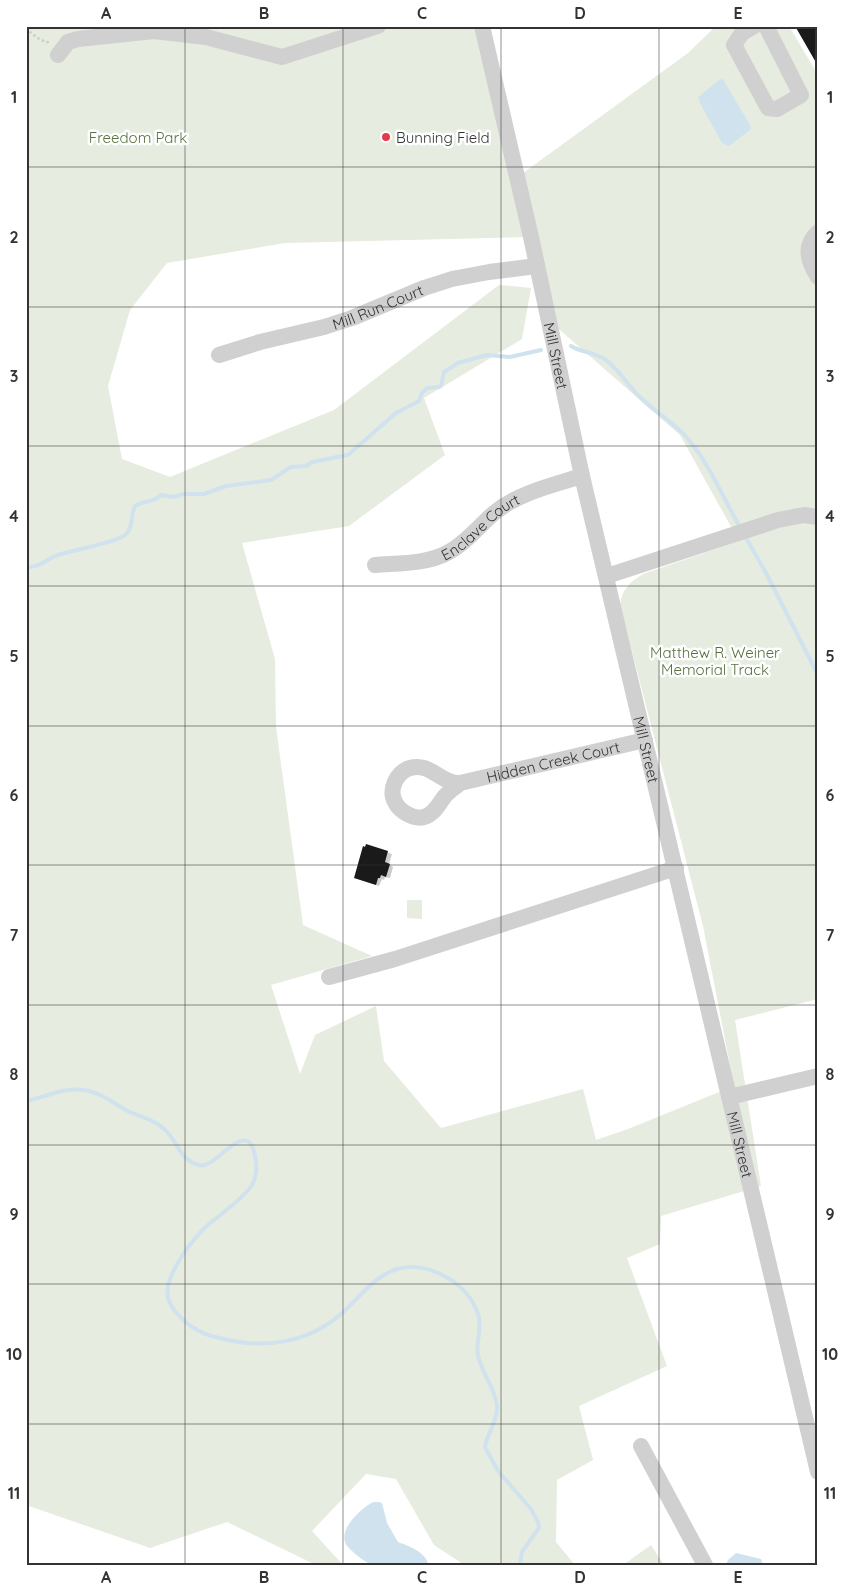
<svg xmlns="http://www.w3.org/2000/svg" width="844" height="1591" font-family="Quicksand,sans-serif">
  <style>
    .green { fill: #e6ecdf; fill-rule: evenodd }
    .water { fill: #cfe2ee }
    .shadow { fill: #0003 }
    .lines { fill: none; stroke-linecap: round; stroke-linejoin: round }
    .stream { stroke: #cfe2ee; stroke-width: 4 }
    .building { fill: #1a1a1a }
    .path { stroke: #cdcdcd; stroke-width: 2.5; stroke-dasharray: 2.5 2.5; stroke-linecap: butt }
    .minor { stroke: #d0d0d0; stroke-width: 16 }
    .grid { fill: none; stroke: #333; stroke-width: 1; stroke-opacity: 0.55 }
    .poi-dot { fill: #e63946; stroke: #fff; stroke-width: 2 }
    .labels { text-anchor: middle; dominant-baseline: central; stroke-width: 5; stroke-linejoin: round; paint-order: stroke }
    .park-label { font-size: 15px; fill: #56703f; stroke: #fff }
    .poi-label { font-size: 15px; fill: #333; stroke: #fff; text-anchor: start }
    .street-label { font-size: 15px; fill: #333; stroke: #fff }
    .neatline { fill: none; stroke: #333; stroke-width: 2 }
    .grid-label { font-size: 16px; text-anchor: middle; font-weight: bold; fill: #333 }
  </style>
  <rect width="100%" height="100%" fill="#fff"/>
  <!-- green -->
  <path class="green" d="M26,26h453l40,150 169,-123 28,-27h73l29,49v924l-83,21 26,166 -100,30 -1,28 -33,14 40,108 -88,40 14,54 -36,20 -1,62 19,23h-114l-1,-3 -26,-17 -38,-66 -30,-5 -54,57 31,34h-27l-89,-43 -77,26 -124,-43zM526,237l19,80 135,118 59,106 -96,33c-13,8 -21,15 -23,31l83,321 31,160 -106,43 -32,11 -13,-51 -142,39 -57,-67 -8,-55 -61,29 -15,39 -29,-89 101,-29 -69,-31 -27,-198 -1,-68 -33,-116 107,-17 96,-71 -21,-57 98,-59 9,-51 -32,-3 -165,125 -164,67 -48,-18 -14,-73 22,-76 37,-47 118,-20z
    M407,900h15v19l-15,-1z
    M651,1545l13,20h-41z"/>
  <!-- water -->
  <path class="water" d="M723,79l28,48 -1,3 -21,16 -7,-3 -21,-38 -3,-8 21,-17z
    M373,1502h6l3,1 5,20 11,19c13,5 26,9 31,23h-57c-7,-3 -25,-16 -27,-23 -5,-15 17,-34 28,-40z
    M736,1553l25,6 2,6h-37l2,-5z"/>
  <!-- shadow -->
  <path class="shadow" d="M367,846l25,8 -3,10 4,3 -3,11 -5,-1 -1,3 -2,-1 -3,7 -24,-8z"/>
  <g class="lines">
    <!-- stream -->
    <path class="stream" d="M571,346c11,7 24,6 35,14 14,11 23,27 36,39 14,14 33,24 46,40 22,26 35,59 52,88
      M745,536l20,35 53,104
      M26,567c14,1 20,-8 32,-12 15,-5 57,-12 67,-20 9,-7 5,-20 10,-29 9,-6 19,-3 26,-11l13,2 10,-3h20l22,-8 45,-6 20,-13 15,-1 6,-4 36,-7 48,-42 23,-12 3,-8 5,-5 12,-1 2,-1 3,-14 14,-9 29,-8 23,2 31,-7
      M26,1101c28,-6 46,-19 74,-6 11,5 19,12 30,17 11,5 25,8 34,17 10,8 14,22 23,30 5,4 13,8 18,6 16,-3 45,-52 51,-3 1,6 0,17 -4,23 -9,14 -30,28 -43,39 -15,13 -46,52 -41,74 4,14 20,28 33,34 7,4 15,5 23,7 41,10 84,4 117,-25 18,-16 33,-38 56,-45 31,-9 71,14 81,45 5,14 -3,28 0,42 4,17 17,32 19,50 1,15 -10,27 -12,41l13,24 33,38 7,13 1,5 -3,5 -14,20 -2,13"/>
  </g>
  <!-- building -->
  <path class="building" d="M795,26h23v40z
    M366,844l22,7 -3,11 5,2 -4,13 -5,-2 -1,3h-2l-2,7 -22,-7 9,-32 2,1z"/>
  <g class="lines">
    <!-- path -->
    <path class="path" d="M26,28c8,8 14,13 25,15"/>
    <!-- minor -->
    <g class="minor">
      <path id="s1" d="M482,26l49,211 51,239 236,996"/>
      <path d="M754,26l-12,7 -8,12 34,63 9,1 24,-14 -35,-69"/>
      <path d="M58,55l10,-13 10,-3 76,-8 52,6 76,20 96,-31"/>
      <path d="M818,232c-15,14 -10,30 0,45"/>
      <path id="s2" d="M219,355l41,-13 64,-15 28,-9 72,-30 28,-9 37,-7 48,-6"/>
      <path id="s3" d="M375,565c23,-2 52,-1 72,-12 18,-9 32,-27 47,-40 24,-20 59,-28 88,-37"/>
      <path d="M607,576l171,-56 26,-5 14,2"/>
      <path id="s4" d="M460,783c-4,4 -11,8 -15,13 -6,7 -10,18 -21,21 -10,3 -25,-6 -29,-15 -7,-13 2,-30 15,-34 16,-5 26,8 39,13 3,2 8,2 11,2l185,-43"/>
      <path d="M329,977l66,-18 281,-91"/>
      <path d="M729,1097l89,-21"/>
      <path d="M641,1446l64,119"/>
    </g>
  </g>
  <!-- grid -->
  <path class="grid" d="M185,26v1539M343,26v1539M501,26v1539M659,26v1539M26,167h792M26,307h792M26,446h792M26,586h792M26,726h792M26,865h792M26,1005h792M26,1145h792M26,1284h792M26,1424h792"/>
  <!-- markers -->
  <circle class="poi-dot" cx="386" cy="137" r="5"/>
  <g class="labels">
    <!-- park labels -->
    <g class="park-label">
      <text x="138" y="137">Freedom Park</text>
      <text x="715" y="652">Matthew R. Weiner<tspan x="715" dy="17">Memorial Track</tspan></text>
    </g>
    <!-- poi labels -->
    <g class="poi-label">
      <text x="396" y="137">Bunning Field</text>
    </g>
    <!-- street labels -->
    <g class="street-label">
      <text stroke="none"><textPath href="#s2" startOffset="166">Mill Run Court</textPath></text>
      <text stroke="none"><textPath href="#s1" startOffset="338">Mill Street</textPath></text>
      <text stroke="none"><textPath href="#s3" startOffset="116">Enclave Court</textPath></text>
      <text stroke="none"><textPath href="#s1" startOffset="742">Mill Street</textPath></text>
      <text stroke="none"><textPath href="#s4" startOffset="276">Hidden Creek Court</textPath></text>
      <text stroke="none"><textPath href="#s1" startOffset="1148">Mill Street</textPath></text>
    </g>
  </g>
  <!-- border -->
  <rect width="844" height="1591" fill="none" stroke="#ffffff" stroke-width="55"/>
  <rect x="28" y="28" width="788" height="1536" class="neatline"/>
  <g class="grid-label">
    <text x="106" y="19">A</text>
    <text x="264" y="19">B</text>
    <text x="422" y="19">C</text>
    <text x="580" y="19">D</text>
    <text x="738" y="19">E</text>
    <text x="14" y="103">1</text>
    <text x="830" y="103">1</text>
    <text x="14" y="243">2</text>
    <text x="830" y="243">2</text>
    <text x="14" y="382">3</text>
    <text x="830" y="382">3</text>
    <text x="14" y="522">4</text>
    <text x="830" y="522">4</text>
    <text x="14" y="662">5</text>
    <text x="830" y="662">5</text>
    <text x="14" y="801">6</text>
    <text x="830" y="801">6</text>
    <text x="14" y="941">7</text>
    <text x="830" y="941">7</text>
    <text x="14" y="1080">8</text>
    <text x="830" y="1080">8</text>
    <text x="14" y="1220">9</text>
    <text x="830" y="1220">9</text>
    <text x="14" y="1360">10</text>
    <text x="830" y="1360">10</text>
    <text x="14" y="1499">11</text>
    <text x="830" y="1499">11</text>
    <text x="106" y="1583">A</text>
    <text x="264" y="1583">B</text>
    <text x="422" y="1583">C</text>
    <text x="580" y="1583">D</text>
    <text x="738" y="1583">E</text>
  </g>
</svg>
